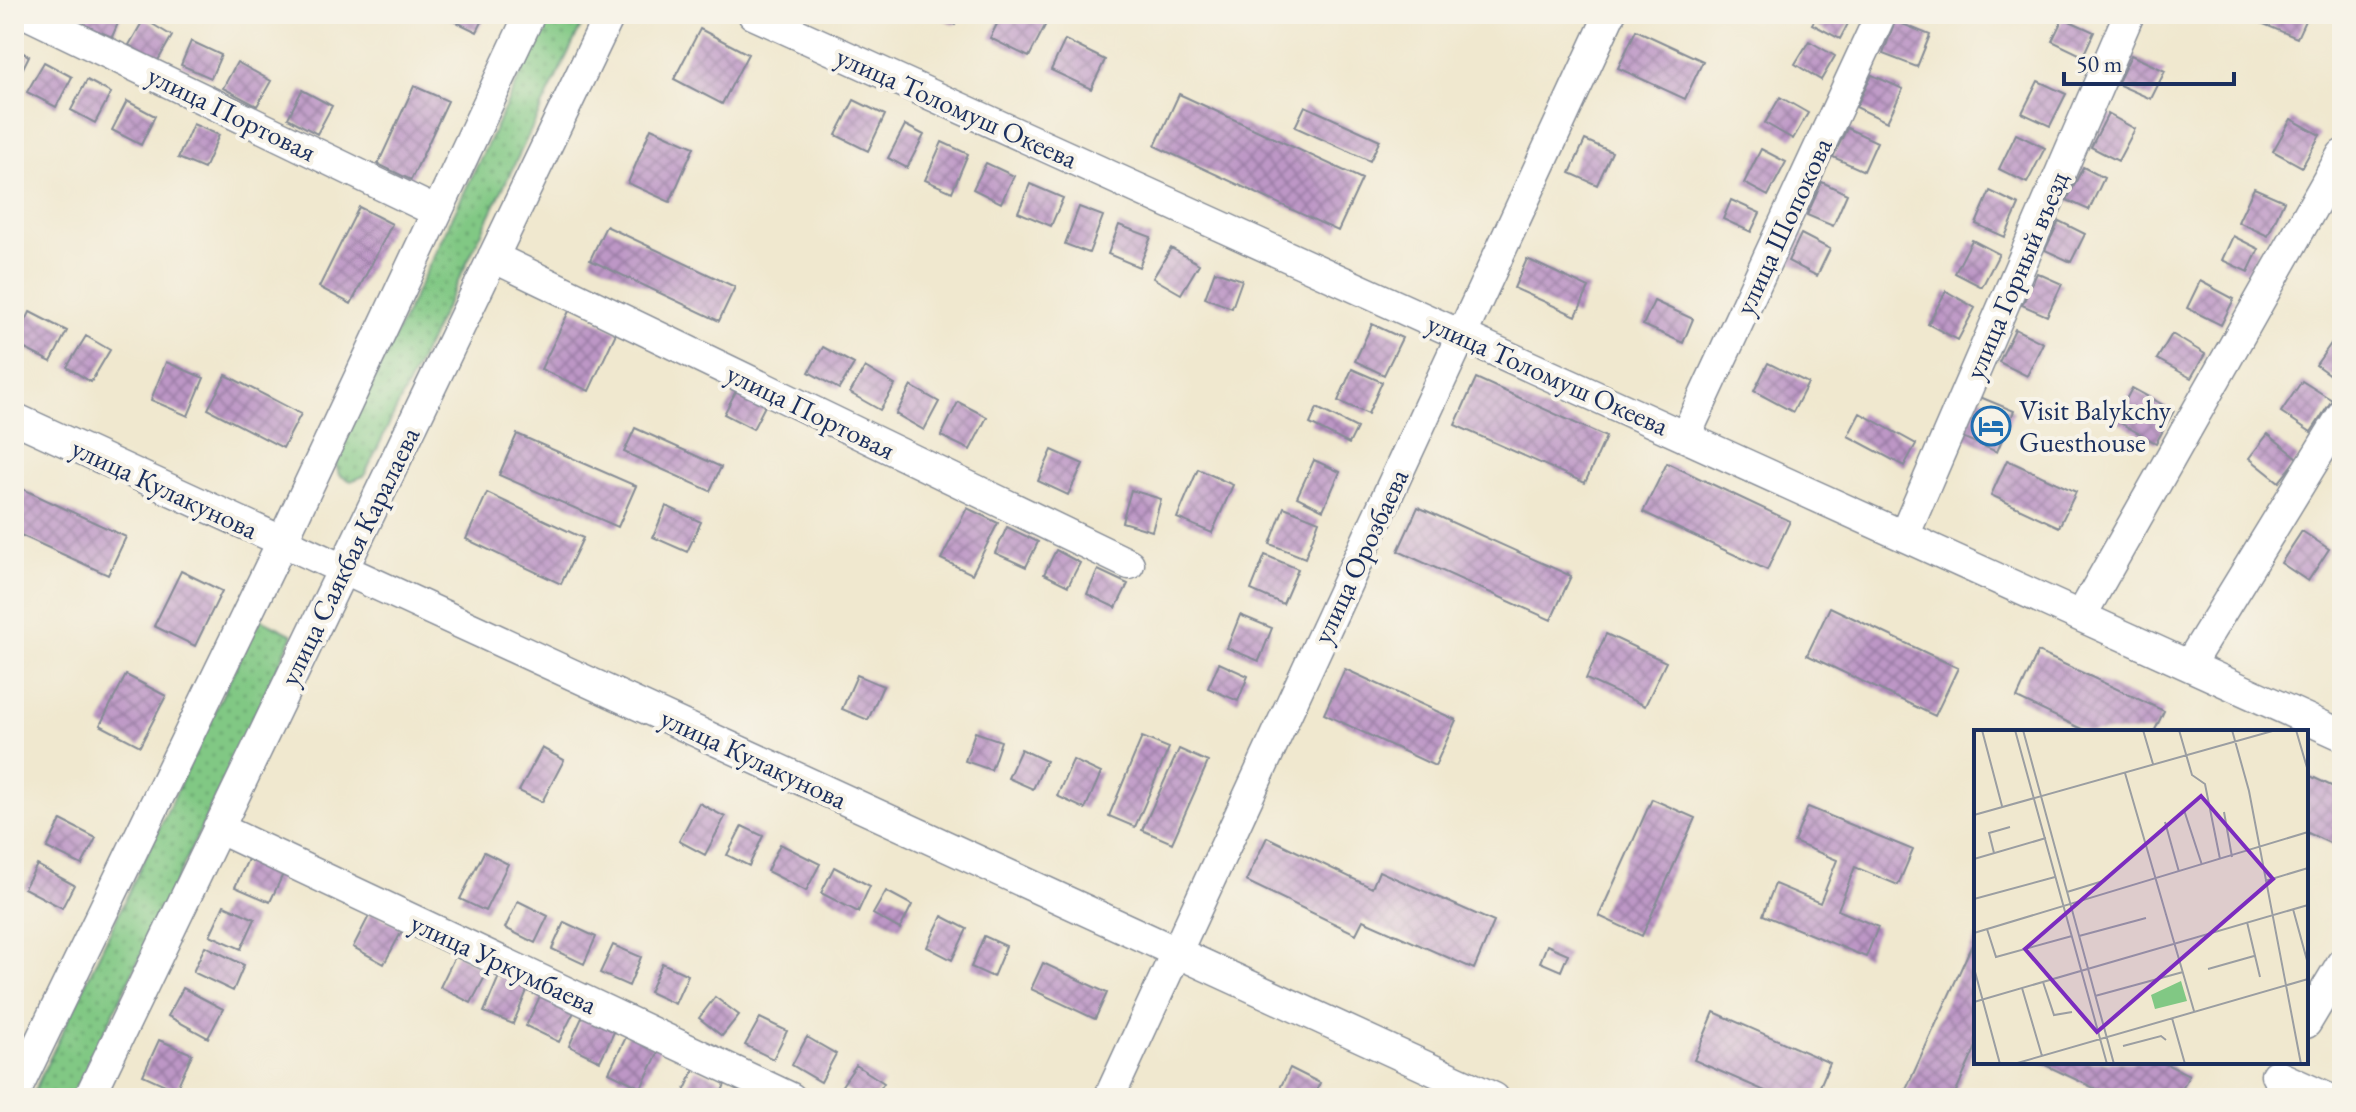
<svg xmlns="http://www.w3.org/2000/svg" width="2356" height="1112" font-family="'EB Garamond',serif">
  <style>
    .grass { fill: url(#grass-dots); stroke: #4e7c71; stroke-width: 2 }
    .building { fill: url(#building-cross-hatch) }
    .lines { fill: none; stroke-linecap: round; stroke-linejoin: round }
    .minor-casing { stroke: #868c96; stroke-width: 33 }
    .minor { stroke: #fff; stroke-width: 30 }
    .labels { text-anchor: middle; dominant-baseline: central; stroke-width: 8; stroke-linejoin: round; paint-order: stroke }
    .street-label { font-size: 28px; fill: #1b2f5e; stroke: #f7f3e8 }
    .poi-label { font-size: 28px; fill: #1b2f5e; stroke: #f7f3e8; text-anchor: start }
    .inset-road { fill: none; stroke: #9b9ea2; stroke-width: 2 }
    .view { fill: #7b2cbf; fill-opacity: 0.15; stroke: #7b2cbf; stroke-width: 4 }
    .inset-edge { fill: none; stroke: #1b2f5e; stroke-width: 4 }
  </style>
  <defs>
    <pattern id="grass-dots" width="8" height="8" patternUnits="userSpaceOnUse" patternTransform="scale(2)"><rect width="8" height="8" fill="#81c884"/><path d="M2 2h.1M6 6h.1" fill="none" stroke="#69a36f" stroke-width="1.8" stroke-linecap="round"/></pattern>
    <pattern id="building-cross-hatch" width="8" height="8" patternUnits="userSpaceOnUse" patternTransform="scale(2)"><rect width="8" height="8" fill="#bd97c6"/><path d="M0 0l8 8M0 8l8-8" fill="none" stroke="#997ca4"/></pattern>
  </defs>
  <rect width="100%" height="100%" fill="#f7f3e8"/>
  <filter id="ink" filterUnits="userSpaceOnUse"><feTurbulence type="fractalNoise" baseFrequency=".0125" numOctaves="2"/><feDisplacementMap in="SourceGraphic" scale="16" xChannelSelector="R" yChannelSelector="G"/><feConvolveMatrix kernelMatrix="1 2 1 2 8 2 1 2 1" color-interpolation-filters="sRGB"/></filter>
  <filter id="wash" filterUnits="userSpaceOnUse"><feTurbulence type="fractalNoise" baseFrequency=".006" numOctaves="4" result="noise"/><feDisplacementMap in="SourceGraphic" scale="32" xChannelSelector="R" yChannelSelector="G"/><feGaussianBlur stdDeviation="1.8" result="paint"/><feColorMatrix in="noise" values="0 0 0 0 0 0 0 0 0 0 0 0 0 0 0 0 0 1.4 0 .05"/><feComposite in="paint" operator="in"/></filter>
  <g filter="url(#wash)">
    <rect width="100%" height="100%" fill="#f0e8cf"/>
    <!-- grass -->
    <path class="grass" d="M550,14h37l-223,462 -13,5 -12,-6 -4,-14z
      M259,618l34,17 -220,463h-42z"/>
    <g id="blocks">
      <!-- building -->
      <path class="building" d="M88,14h34l-10,23 -28,-12z
        M440,14h46l-9,18z
        M933,14h27l-5,11z
        M1002,14h39l8,4 -20,39 -39,-19z
        M1818,14h35l-13,25 -28,-15z
        M2265,14h43l-11,24 -36,-15z
        M2063,18l31,14 -11,24 -31,-15z
        M144,19l28,17 -15,26 -28,-17z
        M1895,21l35,14 -13,32 -34,-13z
        M700,29l48,25 -26,50 -48,-25z
        M1636,30l67,31 -18,38 -67,-31z
        M1065,40l40,20 -14,29 -40,-19z
        M191,41l30,14 -10,23 -30,-13z
        M1809,41l26,15 -14,24 -26,-16z
        M14,48l15,8 -15,30z
        M2131,55l34,16 -14,28 -34,-15z
        M44,62l28,15 -16,30 -29,-15z
        M237,62l34,19 -14,25 -34,-18z
        M1872,75l31,14 -16,33 -31,-15z
        M87,80l24,13 -16,30 -24,-13z
        M2038,81l28,13 -16,32 -28,-13z
        M414,86l34,15 -37,79 -33,-16z
        M302,90l30,16 -15,28 -29,-16z
        M1179,94l183,85 -24,52 -183,-85z
        M1780,97l28,16 -15,26 -28,-16z
        M854,100l31,15 -17,36 -32,-16z
        M127,101l28,15 -14,29 -29,-15z
        M1305,106l75,34 -10,21 -75,-34z
        M2108,114l27,15 -17,32 -27,-14z
        M2291,119l29,16 -18,32 -29,-16z
        M193,124l26,11 -15,34 -26,-11z
        M905,125l19,10 -17,33 -19,-10z
        M651,128l43,19 -24,55 -42,-19z
        M1847,128l30,14 -13,29 -31,-14z
        M2016,134l29,14 -18,35 -28,-14z
        M1585,140l27,12 -15,33 -27,-12z
        M942,142l26,12 -16,38 -27,-12z
        M1761,149l25,13 -18,34 -24,-13z
        M986,163l28,13 -13,27 -28,-14z
        M2083,167l21,11 -15,32 -22,-10z
        M1822,182l25,12 -14,32 -26,-11z
        M1030,184l33,14 -12,28 -33,-14z
        M2254,188l30,13 -16,35 -30,-14z
        M1990,191l29,14 -14,32 -29,-13z
        M1731,200l29,13 -9,19 -28,-13z
        M359,207l33,17 -41,80 -32,-17z
        M1079,207l24,9 -14,37 -24,-9z
        M2059,221l26,13 -14,28 -26,-12z
        M1119,225l32,12 -12,30 -31,-13z
        M606,226l129,61 -16,34 -129,-61z
        M1801,234l29,15 -13,27 -29,-15z
        M2233,236l26,13 -11,23 -26,-12z
        M1972,240l27,14 -17,33 -27,-14z
        M1171,248l28,16 -18,30 -28,-16z
        M1527,259l62,29 -13,28 -62,-28z
        M1215,271l27,9 -10,28 -27,-10z
        M2037,273l25,11 -15,32 -25,-11z
        M2200,281l34,18 -13,26 -34,-17z
        M1946,291l29,17 -17,32 -30,-16z
        M1654,301l39,18 -10,24 -40,-18z
        M570,309l47,22 -28,60 -48,-22z
        M30,312l37,19 -16,31 -36,-18z
        M1372,324l30,14 -18,37 -29,-14z
        M2015,329l28,14 -16,33 -28,-14z
        M2339,332l3,3 -1,48 -25,-18z
        M2172,334l33,20 -14,24 -34,-19z
        M86,336l24,14 -19,32 -24,-15z
        M823,347l31,17 -15,25 -30,-17z
        M166,362l38,16 -16,38 -37,-16z
        M1768,363l40,20 -15,29 -39,-21z
        M865,367l30,18 -15,25 -30,-17z
        M1352,369l30,13 -14,32 -30,-13z
        M226,375l75,39 -18,34 -75,-39z
        M1476,378l130,59 -21,46 -130,-58z
        M2302,381l30,19 -21,32 -30,-20z
        M911,386l28,16 -15,28 -28,-16z
        M2132,388l42,23 -18,32 -41,-23z
        M737,389l29,15 -13,25 -29,-15z
        M1980,397l34,14 -17,41 -35,-15z
        M958,402l29,15 -17,33 -29,-14z
        M1317,408l40,20 -8,16 -39,-20z
        M1860,413l56,31 -12,22 -56,-30z
        M635,428l86,39 -11,24 -86,-39z
        M517,434l119,52 -18,41 -119,-52z
        M2268,434l30,24 -19,24 -30,-24z
        M1052,450l31,14 -15,31 -30,-14z
        M1314,460l26,12 -17,38 -26,-13z
        M2007,460l69,32 -17,35 -68,-32z
        M1667,463l123,58 -23,49 -124,-58z
        M1198,469l35,16 -21,48 -35,-15z
        M14,485l112,52 -18,38 -94,-43z
        M1131,490l30,9 -9,32 -30,-9z
        M487,493l96,45 -22,46 -95,-45z
        M666,506l35,16 -14,30 -34,-15z
        M1284,507l35,14 -14,37 -35,-14z
        M1418,507l153,69 -20,44 -153,-69z
        M967,508l31,15 -26,51 -31,-15z
        M1007,527l31,15 -12,25 -31,-14z
        M2302,531l27,18 -21,32 -27,-18z
        M1056,550l24,13 -12,23 -24,-12z
        M1265,555l33,14 -15,35 -32,-14z
        M1098,570l30,14 -12,24 -29,-14z
        M181,571l41,20 -27,55 -41,-20z
        M1830,607l128,61 -23,48 -128,-61z
        M1240,615l32,13 -13,33 -32,-13z
        M1606,634l60,28 -21,44 -59,-27z
        M2038,652l126,59 -10,21h-66l-71,-34z
        M1219,663l29,13 -10,25 -30,-13z
        M1345,669l111,51 -21,46 -111,-52z
        M126,675l40,21 -26,50 -40,-21z
        M857,675l26,11 -15,34 -26,-11z
        M975,732l26,9 -10,29 -26,-9z
        M1142,737l27,11 -34,79 -26,-11z
        M542,748l22,12 -22,42 -23,-11z
        M1021,749l25,12 -13,28 -25,-11z
        M1179,749l29,13 -36,81 -30,-13z
        M1073,760l28,13 -16,36 -28,-13z
        M2306,774l36,17v41l-6,14 -30,-14z
        M1652,799l43,19 -53,118 -43,-20z
        M699,803l26,14 -20,38 -26,-14z
        M1808,807l105,43 -15,35 -43,-18 -17,43 40,17 -12,30 -103,-42 12,-31 45,19 17,-43 -43,-18z
        M61,820l35,18 -14,27 -35,-17z
        M742,826l21,10 -14,30 -22,-11z
        M1267,837l105,51 7,-17 115,51 -20,47 -111,-49 -7,14 -110,-53z
        M780,844l40,20 -14,27 -39,-20z
        M484,852l24,12 -23,47 -25,-12z
        M249,857l35,15 -14,30 -35,-15z
        M37,865l37,20 -12,23 -38,-20z
        M834,867l36,19 -12,26 -37,-19z
        M886,891l26,14 -12,24 -27,-15z
        M518,901l30,15 -13,27 -30,-15z
        M224,905l31,14 -14,30 -31,-14z
        M371,912l32,17 -19,35 -31,-17z
        M942,916l25,13 -15,31 -25,-13z
        M564,922l32,15 -12,27 -32,-15z
        M984,936l22,10 -13,31 -22,-10z
        M1976,936v111l-23,51h-41l-8,-4z
        M613,945l28,12 -12,29 -29,-13z
        M1547,945l21,9 -7,17 -21,-9z
        M205,946l39,19 -11,26 -40,-19z
        M456,954l32,17 -17,32 -31,-16z
        M662,963l26,12 -13,29 -26,-12z
        M1043,963l64,30 -12,26 -64,-30z
        M500,974l29,12 -16,38 -29,-12z
        M183,988l40,21 -15,29 -40,-22z
        M541,994l34,16 -16,32 -33,-16z
        M715,997l24,18 -17,21 -23,-18z
        M1714,1012l116,51 -15,35h-34l-87,-38z
        M584,1013l32,15 -16,33 -31,-15z
        M760,1018l27,13 -14,28 -28,-14z
        M628,1033l32,16 -19,39 -32,-16z
        M807,1037l29,17 -15,28 -29,-17z
        M159,1040l33,14 -16,36 -33,-15z
        M2039,1062h123l27,13 -11,23h-63z
        M856,1065l28,18 -10,15h-16l-17,-11z
        M695,1068l31,14 -7,16h-38z
        M1290,1068l30,15 -7,15h-22l-13,-6z"/>
    </g>
  </g>
  <g filter="url(#ink)">
    <use href="#blocks" fill-opacity="0" stroke="#868c96" stroke-width="2"/>
    <g class="lines">
      <defs>
        <path id="minor" d="M27,14l410,198
          M753,14l1589,721
          M493,257l636,307
          M14,418l1480,680
          M1685,437l196,-423
          M1904,536l225,-522
          M2081,616l261,-461
          M2189,665l153,-250
          M218,828l573,270
          M2306,1023l36,-60
          M2276,1075l51,23
          M14,1095l268,-553 248,-528
          M89,1098l521,-1084
          M1109,1098l501,-1084"/>
      </defs>
      <!-- minor casing -->
      <use href="#minor" class="minor-casing"/>
      <!-- minor -->
      <use href="#minor" class="minor"/>
    </g>
  </g>
  <!-- icons -->
  <defs>
    <symbol id="hotel-ring" viewBox="-11 -11 22 22"><circle r="9.5" fill="#f7f3e8" stroke="#1f6fb2" stroke-width="1.5"/><path d="M-6-4.5h1.5V1H6V5H4.5V3h-9V5H-6ZM-4 0a1.8 1.8 0 1 1 3.6 0ZM.5 0V-2.5h3Q6-2.5 6 0Z" fill="#1f6fb2"/></symbol>
  </defs>
  <g fill-rule="evenodd">
    <use href="#hotel-ring" x="1969" y="404" width="44" height="44"/>
  </g>
  <g class="labels">
    <!-- street labels -->
    <g class="street-label">
      <text transform="translate(957 107) rotate(24)">улица Толомуш Океева</text>
      <text transform="translate(232 113) rotate(26)">улица Портовая</text>
      <text transform="translate(1783 226) rotate(-65)">улица Шопокова</text>
      <text transform="translate(2016 275) rotate(-67)">улица Горный въезд</text>
      <text transform="translate(1548 374) rotate(24)">улица Толомуш Океева</text>
      <text transform="translate(811 411) rotate(26)">улица Портовая</text>
      <text transform="translate(165 488) rotate(25)">улица Кулакунова</text>
      <text transform="translate(349 556) rotate(-64)">улица Саякбая Каралаева</text>
      <text transform="translate(1360 556) rotate(-65)">улица Орозбаева</text>
      <text transform="translate(754 758) rotate(25)">улица Кулакунова</text>
      <text transform="translate(504 963) rotate(25)">улица Уркумбаева</text>
    </g>
    <!-- poi labels -->
    <g class="poi-label">
      <text x="2019" y="410">Visit Balykchy<tspan x="2019" dy="32">Guesthouse</tspan></text>
    </g>
  </g>
  <!-- overview -->
  <g transform="translate(1974 730)">
    <rect width="334" height="334" fill="#f0e8cf"/>
    <path d="M207,251l6,20 -32,8 -4,-14z" fill="#81c884"/>
    <path class="inset-road" d="M8,0l20,76M41,0l92,334M49,0l91,334M169,0l10,34M205,0l13,45 13,9 15,75M258,0l17,61 52,273M322,0l12,41M151,43l69,238M210,80l18,55M250,82l8,45M0,85l302,-85M191,92l14,50M20,123l-5,-20 21,-6M0,129l72,-21M291,151l43,-13M93,162l36,-11M0,169l81,-22M319,179l15,55M273,192l13,55M13,199l9,28 76,-21M0,203l334,-101M105,206l67,-18M0,238l26,96M234,239l46,-13M69,252l11,33 18,-3M48,258l20,68M121,266l88,-24M0,272l334,-97M198,288l13,46M149,316l38,-10 5,4M40,334l294,-85"/>
    <path class="view" d="M227,66l72,83 -176,153 -72,-83z"/>
    <rect width="334" height="334" class="inset-edge"/>
  </g>
  <!-- margin -->
  <rect width="2356" height="1112" fill="none" stroke="#f7f3e8" stroke-width="48"/>
  <!-- scale -->
  <path d="M2064 72v12h170v-12" fill="none" stroke="#1b2f5e" stroke-width="4"/>
  <text x="2076" y="72" font-size="24" fill="#1b2f5e" stroke="#f7f3e8" stroke-width="6" paint-order="stroke">50 m</text>
</svg>
